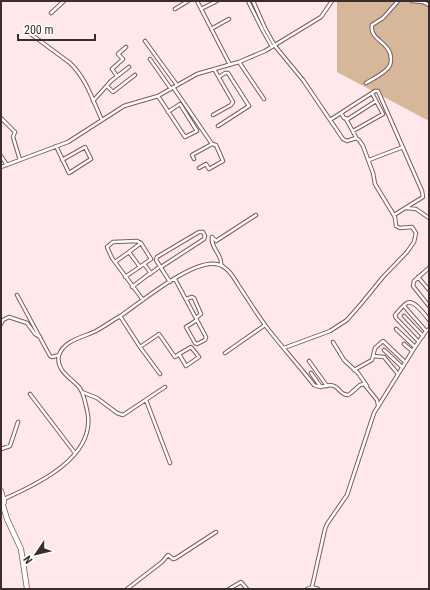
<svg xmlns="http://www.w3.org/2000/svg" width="430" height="590" font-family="'Roboto Condensed',sans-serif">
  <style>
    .green { fill: #d6b799 }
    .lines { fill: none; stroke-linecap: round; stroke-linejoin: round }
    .minor-casing { stroke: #7a5b61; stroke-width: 4.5 }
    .trunk-casing { stroke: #7a5b61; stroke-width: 6 }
    .minor { stroke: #fff; stroke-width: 2.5 }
    .trunk { stroke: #fff; stroke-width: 4.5 }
  </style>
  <rect width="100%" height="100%" fill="#ffe8ec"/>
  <!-- green -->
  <path class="green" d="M337,1h92v120l-92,-49z"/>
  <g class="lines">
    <defs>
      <path id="minor" d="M197,1l33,64
        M248,1l15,30 9,16
        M253,1l12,27 10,18 28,34 40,59 4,2 9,-3 3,2 4,6 10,27 2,11 20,33 1,9 4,2 12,-1 4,6 -2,9 -7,10 -24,25 -22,27 -14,16 -17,11 -46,17
        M412,1l11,1 6,3
        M175,9l13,-8
        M201,9l16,-8
        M51,13l13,-12
        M211,29l18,-10
        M28,32l42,31c16,15 23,38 32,57
        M145,41l32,44
        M150,59l21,30
        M239,62l25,37
        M117,76l-5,-7 11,-10 -5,-5 8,-7
        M366,83c7,-4 17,-9 22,-15 2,-2 3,-5 3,-9 0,-17 -22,-19 -19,-34l11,-7 15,-17
        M107,86l6,6 22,-17
        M173,87l39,57 -20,11 2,4
        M158,96l27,41 12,-6 -17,-27 -12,8
        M93,101l18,-20 18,-14
        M341,113l3,5 4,1 28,-18
        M213,115l18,-10 2,-3 -19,-33
        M1,118l14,14 -2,5 7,23
        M346,119l11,20
        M330,120l45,-29h3l44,100 1,6 -29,18 1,2
        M218,126l31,-20 -21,-33h-3l-6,4
        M353,131l30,-17 -11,-21
        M56,146l13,27 22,-14 -6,-12 -23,13
        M1,156l6,9
        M369,160l34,-13
        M1,167l67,-25 56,-36 34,-10 39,-22 42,-12 26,-11 56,-34 11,-16
        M199,168l7,-4 3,5 14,-8 -7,-16 -4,-1
        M406,208l10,1 13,9
        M141,243l-4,-2 -24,1 -6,5 5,11 31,42
        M115,262l14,-10
        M221,265c2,-10 -11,-17 -9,-28l4,4 40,-26
        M140,267l-11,-15 12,-9 10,16 -7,5
        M161,267l43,-28 1,-3 -2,-4h-4l-42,25 -1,3 14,22
        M429,268l-15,13 -1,5 16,20
        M150,274l8,-6
        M125,277l19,-13 6,8 -1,2 -17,13
        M418,277l11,13
        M175,279l31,58 -1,3 -8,4 -2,-1 -9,-16 11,-7
        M17,295l33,61 2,1 7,-2
        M186,299l6,-2 2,1 7,16 -5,4
        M404,306l22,25 3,-2
        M120,316l20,31 19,-13 16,23 4,-3 7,12 13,-9 -8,-10 -12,7
        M404,316l19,20
        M1,324l2,-4 6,-3 18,6 8,11 5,3
        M396,329l19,18
        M418,341l-22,-23 -1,-3c4,-4 8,-10 12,-12 7,-4 18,12 22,17
        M333,342l11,18 14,13 9,13
        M404,344l8,7
        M140,347l20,27
        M384,350l18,17
        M225,353l40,-28
        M373,356l11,1 14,17
        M309,361l18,25
        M354,370l18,-10 3,-12 8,-7 22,21
        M311,373l10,14
        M82,392l15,6 20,15 6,2 42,-28
        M30,394l45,59
        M146,400l24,63
        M1,449l9,-3 8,-24
        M4,499c34,-15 94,-43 83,-89 -2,-8 -3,-17 -8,-23 -8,-9 -24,-17 -20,-32 5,-15 25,-18 37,-24 9,-5 17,-11 26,-16 20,-14 70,-55 94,-51 11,1 18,14 23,22 10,15 19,30 29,43 15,19 31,37 46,56 7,5 13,-2 20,1 6,2 5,8 14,9l3,-2 9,-8 4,-1 13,16 1,5
        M312,587l13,-58 2,-5 20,-29 27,-82 41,-66 11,-16
        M127,589l35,-27 6,-7 5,4 3,-1 40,-26
        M229,589l12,-7 6,7
        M307,589l5,-2 6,2"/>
      <path id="trunk" d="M1,491l3,11
        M1,499l6,20 14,30 6,40"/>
    </defs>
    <!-- minor casing -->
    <use href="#minor" class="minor-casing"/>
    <!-- trunk casing -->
    <use href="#trunk" class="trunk-casing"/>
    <!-- minor -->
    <use href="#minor" class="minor"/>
    <!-- trunk -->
    <use href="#trunk" class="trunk"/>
  </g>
  <!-- border -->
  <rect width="430" height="590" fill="none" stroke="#3b2c2f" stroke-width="4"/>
  <!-- north arrow -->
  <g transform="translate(36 554) rotate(235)" stroke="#ffffff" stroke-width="3" paint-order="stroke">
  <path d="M0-3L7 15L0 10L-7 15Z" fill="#3b2c2f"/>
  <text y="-6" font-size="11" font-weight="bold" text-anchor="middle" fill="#3b2c2f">N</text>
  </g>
  <!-- scale -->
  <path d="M18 34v6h77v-6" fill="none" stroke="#3b2c2f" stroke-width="2"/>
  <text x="24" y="34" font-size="12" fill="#3b2c2f" stroke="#ffffff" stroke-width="3" paint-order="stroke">200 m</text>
</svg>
